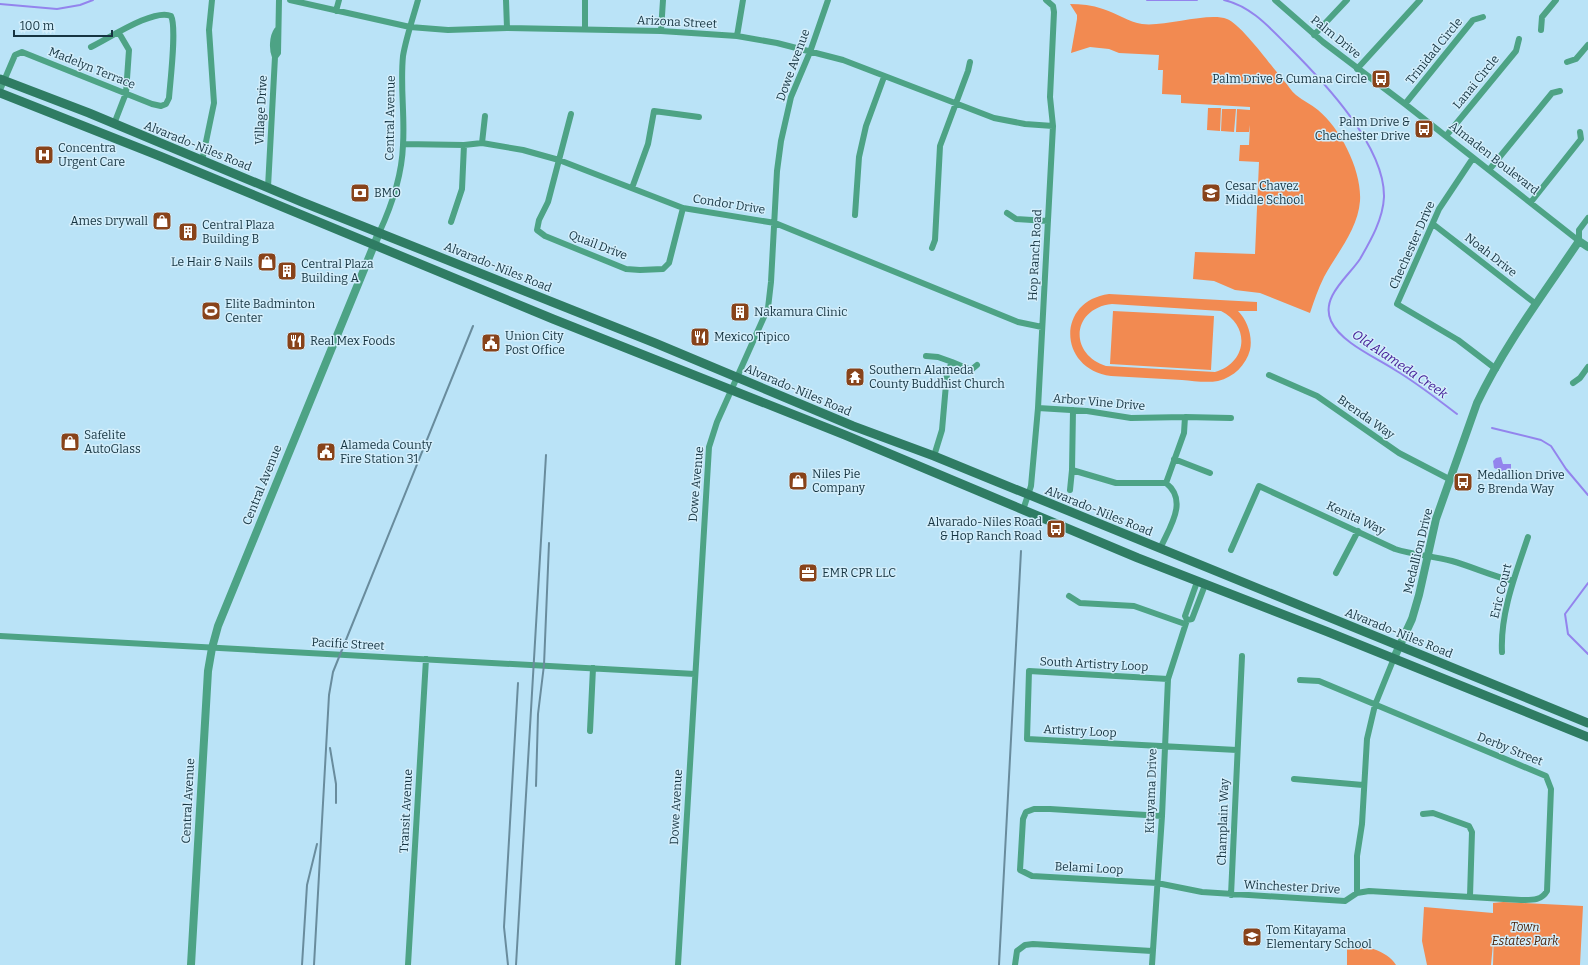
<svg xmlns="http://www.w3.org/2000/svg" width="1588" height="965" font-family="Bitter,serif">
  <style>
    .green { fill: #f28a51; fill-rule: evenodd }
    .water { fill: #9384ed }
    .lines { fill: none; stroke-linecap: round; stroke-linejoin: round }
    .stream { stroke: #9384ed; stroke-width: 2 }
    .minor { stroke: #4da385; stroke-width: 6 }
    .tertiary { stroke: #4da385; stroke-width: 8 }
    .secondary { stroke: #2f7c63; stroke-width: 9 }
    .rail { stroke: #698c9d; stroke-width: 2 }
    .labels { text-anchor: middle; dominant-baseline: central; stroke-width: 3; stroke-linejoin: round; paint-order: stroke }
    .street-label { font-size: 12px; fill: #163441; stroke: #d3eefb }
    .poi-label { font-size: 12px; fill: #163441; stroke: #d3eefb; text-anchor: start }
    .park-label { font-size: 12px; font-style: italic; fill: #4b2107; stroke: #d3eefb }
    .water-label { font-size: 13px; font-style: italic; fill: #401794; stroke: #d3eefb }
  </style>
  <rect width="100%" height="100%" fill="#bae3f7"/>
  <!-- green -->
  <path class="green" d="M1070,4c11,0 22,1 33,5 13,4 26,13 39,15 23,3 66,-12 85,-5 15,6 45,48 57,62 4,4 7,10 12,14 7,6 15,9 22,15 23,19 44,61 42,91 -2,28 -23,52 -36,76 -6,12 -10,24 -14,36l-50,-20 -25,-3 -21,-9 -21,-2 2,-27 60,2 4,-92 -20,-1 1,-16h9l1,-20 -1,7h-13l1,-23 13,1v-3l-69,-4v-8l-19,-1 1,-24h-5l1,-15 -40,-2 -10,-4 -19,-2 -19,6 6,-34v-4z
    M1208,108h13l-1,23 -13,-1z
    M1222,109h14l-2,23 -13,-1z
    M1109,294l148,8v9h-19c9,9 15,25 12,39 -4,15 -16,27 -32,31 -11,2 -25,0 -36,-1 -24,-1 -47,-3 -71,-4 -53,-7 -55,-75 -2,-82zM1112,304l109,7c30,15 26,52 -6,61l-109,-6c-38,-12 -34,-58 6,-62z
    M1113,311l101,5 -3,54 -101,-6z
    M1503,902l80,4 -3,59h-87l1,-33 -3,33h-64l-5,-24 2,-34 69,6v-10z
    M1347,943c16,2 40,7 49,22h-49z"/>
  <!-- water -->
  <path class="water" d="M1501,457l2,7h8v5l-10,2 -7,-3 -1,-7 3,-3z"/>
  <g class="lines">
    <!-- stream -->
    <path class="stream" d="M1147,0h50
      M1224,0c27,6 46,28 65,47 34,34 96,99 95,150 -1,22 -13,43 -24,62 -11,17 -40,38 -29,62 10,22 46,37 64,49 22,13 42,29 62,44
      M0,4l57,5 23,-4 13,-5
      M1492,428l49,12 10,6 15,23 22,26
      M1588,583l-23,31 3,20 20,20"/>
    <!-- minor -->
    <path class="minor" d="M290,0l120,27 38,3 59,-2 154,3 76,5 40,7 66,17 151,58 31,6 28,2
      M506,0l1,28
      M1275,0l48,42 82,62 174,137
      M336,11l3,-11
      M585,29v-29
      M1541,30l1,-13 14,-17
      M661,31l2,-31
      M1314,35l33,-35
      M737,36l6,-36
      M275,57c-3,-7 -3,-20 2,-27
      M1567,62l9,-3 12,-14
      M1357,69l63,-69
      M0,90l15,-35 7,-3 130,52 9,2 5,-2 3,-6c1,-15 8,-71 2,-82 -17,-8 -63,23 -80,31
      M1405,104l68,-84 10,-3
      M571,114l-23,88 -9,18 -2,10 8,6 81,33 14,1 23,-1 6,-6 14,-55
      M114,124l12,-31 3,-43 -10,-17
      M1446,136l70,-85 3,-12
      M482,143l3,-27
      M403,144l61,1 18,-2 41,7 36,10 124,48 92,15 243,99 24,5
      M1473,158l-34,51 -42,95 61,36 38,29
      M202,161l12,-58 -5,-73 3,-30
      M1489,170l63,-77 8,-2
      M268,187l7,-130 3,-4 1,-53
      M632,188l16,-44 6,-33 45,6
      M1531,202l50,-63 -1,-7
      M1007,213l9,6 32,2
      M855,215l4,-58 7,-31 18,-49
      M451,222l11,-33 2,-44
      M1433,224l103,80
      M379,233c13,-28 23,-58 24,-88 2,-30 -3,-59 0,-89 3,-18 10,-38 15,-56
      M1579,241v-11l9,-12
      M932,248l3,-8 5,-94 28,-75 2,-9
      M926,356l12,1 14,5
      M1269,375l48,21 82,57 52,27
      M1573,383l7,-5 8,-11
      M1038,408l49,3 44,7 54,-1 -1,16 -18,50
      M1073,410l-1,60 44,13h50c23,18 3,45 -6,66
      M1185,417l46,1
      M934,456l8,-26 5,-57 5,-11 19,8 6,-5
      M1174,459l36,14
      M1070,490l2,-20
      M1023,510l8,-24 7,-78 15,-282 -3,-29 4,-85 -1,-6 -7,-6
      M1231,550l28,-64 136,63c19,6 38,7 57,12 21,6 40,15 61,20
      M1336,573l22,-42
      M1069,596l11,7 54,3 51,18
      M1187,620l5,-1 13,-34
      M0,636l695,38
      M1502,652c-2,-39 14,-79 26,-115
      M1168,679l-139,-8 -2,68 210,11
      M590,731l3,-63
      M1294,779l69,6
      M1423,814l10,-1 36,13 3,6 -2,64
      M1162,816l-112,-7h-16l-8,3 -3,7 -3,51 12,6 125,7 45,9 143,9 12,-8 12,-2 152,9c11,0 20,1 26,-9l4,-102 -5,-13 -227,-95 -19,-1
      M1357,893v-37l5,-32 5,-85 8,-34 19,-47
      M1231,895l11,-239
      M408,965l18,-306
      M678,965l31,-518 8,-25 51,-114 3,-26 6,-111 4,-30 10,-44 19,-45 18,-52
      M1015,965l2,-14 8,-6 8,-1 119,7
      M1152,965l10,-149 6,-137 19,-59 -2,-4 12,-34"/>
    <!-- tertiary -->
    <path class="tertiary" d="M1394,658l18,-39 7,-24 17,-76 41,-116c27,-57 67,-110 102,-162l9,6
      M191,965l17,-294 4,-23 6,-22 161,-393"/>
    <!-- secondary -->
    <path class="secondary" d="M0,79l89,34 213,89 353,141 198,83 81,30 654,267
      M0,93l162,64 391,162 292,116 293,123 190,74 260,105"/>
    <!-- rail -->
    <path class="rail" d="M330,748l6,36v19
      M536,786l2,-72 6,-49 5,-122
      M302,965l5,-80 10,-41
      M314,965l15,-270 4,-23 140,-346
      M508,965l-4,-38 14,-244
      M516,965l30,-510
      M999,965l22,-414"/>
  </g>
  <!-- icons -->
  <defs>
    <symbol id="bus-square" viewBox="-11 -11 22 22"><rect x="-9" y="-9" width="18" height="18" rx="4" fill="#88431a" stroke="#d3eefb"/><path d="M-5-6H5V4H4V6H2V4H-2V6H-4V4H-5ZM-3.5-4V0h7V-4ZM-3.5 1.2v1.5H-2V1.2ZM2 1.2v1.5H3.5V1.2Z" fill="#fff"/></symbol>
    <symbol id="hospital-square" viewBox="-11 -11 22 22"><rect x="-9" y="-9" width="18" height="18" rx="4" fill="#88431a" stroke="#d3eefb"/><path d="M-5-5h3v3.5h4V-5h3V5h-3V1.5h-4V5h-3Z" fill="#fff"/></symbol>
    <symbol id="bank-square" viewBox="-11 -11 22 22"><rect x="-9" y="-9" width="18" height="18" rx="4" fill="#88431a" stroke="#d3eefb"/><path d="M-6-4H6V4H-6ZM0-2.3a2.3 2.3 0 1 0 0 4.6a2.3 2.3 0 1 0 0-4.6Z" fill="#fff"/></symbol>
    <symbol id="school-square" viewBox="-11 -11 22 22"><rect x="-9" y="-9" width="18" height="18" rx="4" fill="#88431a" stroke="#d3eefb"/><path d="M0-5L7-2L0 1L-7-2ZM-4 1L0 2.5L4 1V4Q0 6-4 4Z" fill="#fff"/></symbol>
    <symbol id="shop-square" viewBox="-11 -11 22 22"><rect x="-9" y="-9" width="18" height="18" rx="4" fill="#88431a" stroke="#d3eefb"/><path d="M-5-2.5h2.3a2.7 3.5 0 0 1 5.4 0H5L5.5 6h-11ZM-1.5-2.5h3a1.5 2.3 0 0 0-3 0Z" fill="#fff"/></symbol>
    <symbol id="building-square" viewBox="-11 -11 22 22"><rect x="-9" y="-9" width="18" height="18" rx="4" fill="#88431a" stroke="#d3eefb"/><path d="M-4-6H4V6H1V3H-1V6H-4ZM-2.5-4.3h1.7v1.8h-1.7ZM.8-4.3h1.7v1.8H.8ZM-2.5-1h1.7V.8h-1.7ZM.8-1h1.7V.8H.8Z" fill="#fff"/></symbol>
    <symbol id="stadium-square" viewBox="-11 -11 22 22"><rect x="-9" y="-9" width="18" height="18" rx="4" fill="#88431a" stroke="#d3eefb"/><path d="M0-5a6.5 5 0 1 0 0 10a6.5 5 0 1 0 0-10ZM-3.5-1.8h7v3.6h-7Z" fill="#fff"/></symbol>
    <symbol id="restaurant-square" viewBox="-11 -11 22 22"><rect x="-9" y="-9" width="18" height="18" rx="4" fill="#88431a" stroke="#d3eefb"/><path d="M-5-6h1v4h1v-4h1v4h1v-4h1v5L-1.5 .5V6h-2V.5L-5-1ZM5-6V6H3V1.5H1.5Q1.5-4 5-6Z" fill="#fff"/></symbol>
    <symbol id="civic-square" viewBox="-11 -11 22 22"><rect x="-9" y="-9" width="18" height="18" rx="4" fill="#88431a" stroke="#d3eefb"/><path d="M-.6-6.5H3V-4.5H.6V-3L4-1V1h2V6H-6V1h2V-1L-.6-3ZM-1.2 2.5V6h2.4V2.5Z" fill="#fff"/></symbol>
    <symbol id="temple-square" viewBox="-11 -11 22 22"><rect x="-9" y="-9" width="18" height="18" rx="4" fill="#88431a" stroke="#d3eefb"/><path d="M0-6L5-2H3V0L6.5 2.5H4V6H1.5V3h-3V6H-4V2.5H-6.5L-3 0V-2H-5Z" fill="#fff"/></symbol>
    <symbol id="office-square" viewBox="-11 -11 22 22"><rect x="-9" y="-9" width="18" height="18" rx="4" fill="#88431a" stroke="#d3eefb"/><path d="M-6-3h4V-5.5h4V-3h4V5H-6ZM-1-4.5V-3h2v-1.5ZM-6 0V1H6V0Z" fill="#fff"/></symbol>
  </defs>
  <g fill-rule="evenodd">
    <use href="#bus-square" x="1370" y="68" width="22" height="22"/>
    <use href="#bus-square" x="1413" y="118" width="22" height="22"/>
    <use href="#hospital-square" x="33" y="144" width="22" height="22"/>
    <use href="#bank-square" x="349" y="182" width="22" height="22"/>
    <use href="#school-square" x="1200" y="182" width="22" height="22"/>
    <use href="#shop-square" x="151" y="210" width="22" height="22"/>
    <use href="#building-square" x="177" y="221" width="22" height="22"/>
    <use href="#shop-square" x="256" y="251" width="22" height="22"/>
    <use href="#building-square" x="276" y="260" width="22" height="22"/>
    <use href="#stadium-square" x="200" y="300" width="22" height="22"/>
    <use href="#building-square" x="729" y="301" width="22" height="22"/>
    <use href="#restaurant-square" x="689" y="326" width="22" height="22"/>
    <use href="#restaurant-square" x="285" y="330" width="22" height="22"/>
    <use href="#civic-square" x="480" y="332" width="22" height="22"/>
    <use href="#temple-square" x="844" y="366" width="22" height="22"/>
    <use href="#shop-square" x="59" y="431" width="22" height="22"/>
    <use href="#civic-square" x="315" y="441" width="22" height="22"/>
    <use href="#shop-square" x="787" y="470" width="22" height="22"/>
    <use href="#bus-square" x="1452" y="471" width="22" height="22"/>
    <use href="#bus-square" x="1045" y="518" width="22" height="22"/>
    <use href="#office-square" x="797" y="562" width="22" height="22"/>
    <use href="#school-square" x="1241" y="926" width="22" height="22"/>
  </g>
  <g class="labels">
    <!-- street labels -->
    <g class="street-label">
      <text transform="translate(677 22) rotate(3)">Arizona Street</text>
      <text transform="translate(1336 37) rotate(39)">Palm Drive</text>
      <text transform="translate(1434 51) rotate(-51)">Trinidad Circle</text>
      <text transform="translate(793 65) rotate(-70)">Dowe Avenue</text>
      <text transform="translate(92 68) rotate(22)">Madelyn Terrace</text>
      <text transform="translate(1476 82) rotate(-51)">Lanai Circle</text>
      <text transform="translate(261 110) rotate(-87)">Village Drive</text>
      <text transform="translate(390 118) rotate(-89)">Central Avenue</text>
      <text transform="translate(198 146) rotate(22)">Alvarado-Niles Road</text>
      <text transform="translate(1494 158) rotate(38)">Almaden Boulevard</text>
      <text transform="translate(729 204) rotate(9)">Condor Drive</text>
      <text transform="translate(598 245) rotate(21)">Quail Drive</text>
      <text transform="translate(1412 245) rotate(-66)">Chechester Drive</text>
      <text transform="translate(1035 255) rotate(-87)">Hop Ranch Road</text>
      <text transform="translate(1491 255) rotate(38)">Noah Drive</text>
      <text transform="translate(498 267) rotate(22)">Alvarado-Niles Road</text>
      <text transform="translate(798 390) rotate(23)">Alvarado-Niles Road</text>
      <text transform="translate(1099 402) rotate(5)">Arbor Vine Drive</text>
      <text transform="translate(1366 417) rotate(35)">Brenda Way</text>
      <text transform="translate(696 484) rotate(-85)">Dowe Avenue</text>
      <text transform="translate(262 485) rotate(-68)">Central Avenue</text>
      <text transform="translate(1099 511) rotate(22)">Alvarado-Niles Road</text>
      <text transform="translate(1356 518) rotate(25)">Kenita Way</text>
      <text transform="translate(1418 551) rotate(-76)">Medallion Drive</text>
      <text transform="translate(1501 591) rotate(-76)">Eric Court</text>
      <text transform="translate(1399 633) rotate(22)">Alvarado-Niles Road</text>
      <text transform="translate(348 644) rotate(3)">Pacific Street</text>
      <text transform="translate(1094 664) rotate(3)">South Artistry Loop</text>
      <text transform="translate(1080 731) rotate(3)">Artistry Loop</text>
      <text transform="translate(1510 749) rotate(22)">Derby Street</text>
      <text transform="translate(1151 791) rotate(-88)">Kitayama Drive</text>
      <text transform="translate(188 801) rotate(-87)">Central Avenue</text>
      <text transform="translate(676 807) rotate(-87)">Dowe Avenue</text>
      <text transform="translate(406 811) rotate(-87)">Transit Avenue</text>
      <text transform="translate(1223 822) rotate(-88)">Champlain Way</text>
      <text transform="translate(1089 868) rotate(3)">Belami Loop</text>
      <text transform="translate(1292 887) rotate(3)">Winchester Drive</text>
    </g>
    <!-- poi labels -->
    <g class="poi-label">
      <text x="1367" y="79" text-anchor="end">Palm Drive &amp; Cumana Circle</text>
      <text x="1410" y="122" text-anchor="end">Palm Drive &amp;<tspan x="1410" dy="14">Chechester Drive</tspan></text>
      <text x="58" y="148">Concentra<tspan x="58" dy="14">Urgent Care</tspan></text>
      <text x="1225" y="186">Cesar Chavez<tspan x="1225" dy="14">Middle School</tspan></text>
      <text x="374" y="193">BMO</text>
      <text x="148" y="221" text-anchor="end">Ames Drywall</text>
      <text x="202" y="225">Central Plaza<tspan x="202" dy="14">Building B</tspan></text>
      <text x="253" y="262" text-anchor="end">Le Hair &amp; Nails</text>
      <text x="301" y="264">Central Plaza<tspan x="301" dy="14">Building A</tspan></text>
      <text x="225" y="304">Elite Badminton<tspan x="225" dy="14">Center</tspan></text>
      <text x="754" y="312">Nakamura Clinic</text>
      <text x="505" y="336">Union City<tspan x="505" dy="14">Post Office</tspan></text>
      <text x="714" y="337">Mexico Tipico</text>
      <text x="310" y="341">Real Mex Foods</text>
      <text x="869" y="370">Southern Alameda<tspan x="869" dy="14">County Buddhist Church</tspan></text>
      <text x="84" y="435">Safelite<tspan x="84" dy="14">AutoGlass</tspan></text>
      <text x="340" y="445">Alameda County<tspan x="340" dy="14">Fire Station 31</tspan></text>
      <text x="812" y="474">Niles Pie<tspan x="812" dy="14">Company</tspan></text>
      <text x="1477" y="475">Medallion Drive<tspan x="1477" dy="14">&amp; Brenda Way</tspan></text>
      <text x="1042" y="522" text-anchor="end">Alvarado-Niles Road<tspan x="1042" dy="14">&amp; Hop Ranch Road</tspan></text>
      <text x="822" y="573">EMR CPR LLC</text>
      <text x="1266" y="930">Tom Kitayama<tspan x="1266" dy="14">Elementary School</tspan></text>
    </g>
    <!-- park labels -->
    <g class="park-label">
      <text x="1525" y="927">Town<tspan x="1525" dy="14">Estates Park</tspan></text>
    </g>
    <!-- water labels -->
    <g class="water-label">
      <text transform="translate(1400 364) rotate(34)">Old Alameda Creek</text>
    </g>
  </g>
  <!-- scale -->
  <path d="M14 30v6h98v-6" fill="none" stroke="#163441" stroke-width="2"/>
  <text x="20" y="30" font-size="12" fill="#163441" stroke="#d3eefb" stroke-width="3" paint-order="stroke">100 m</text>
</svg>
